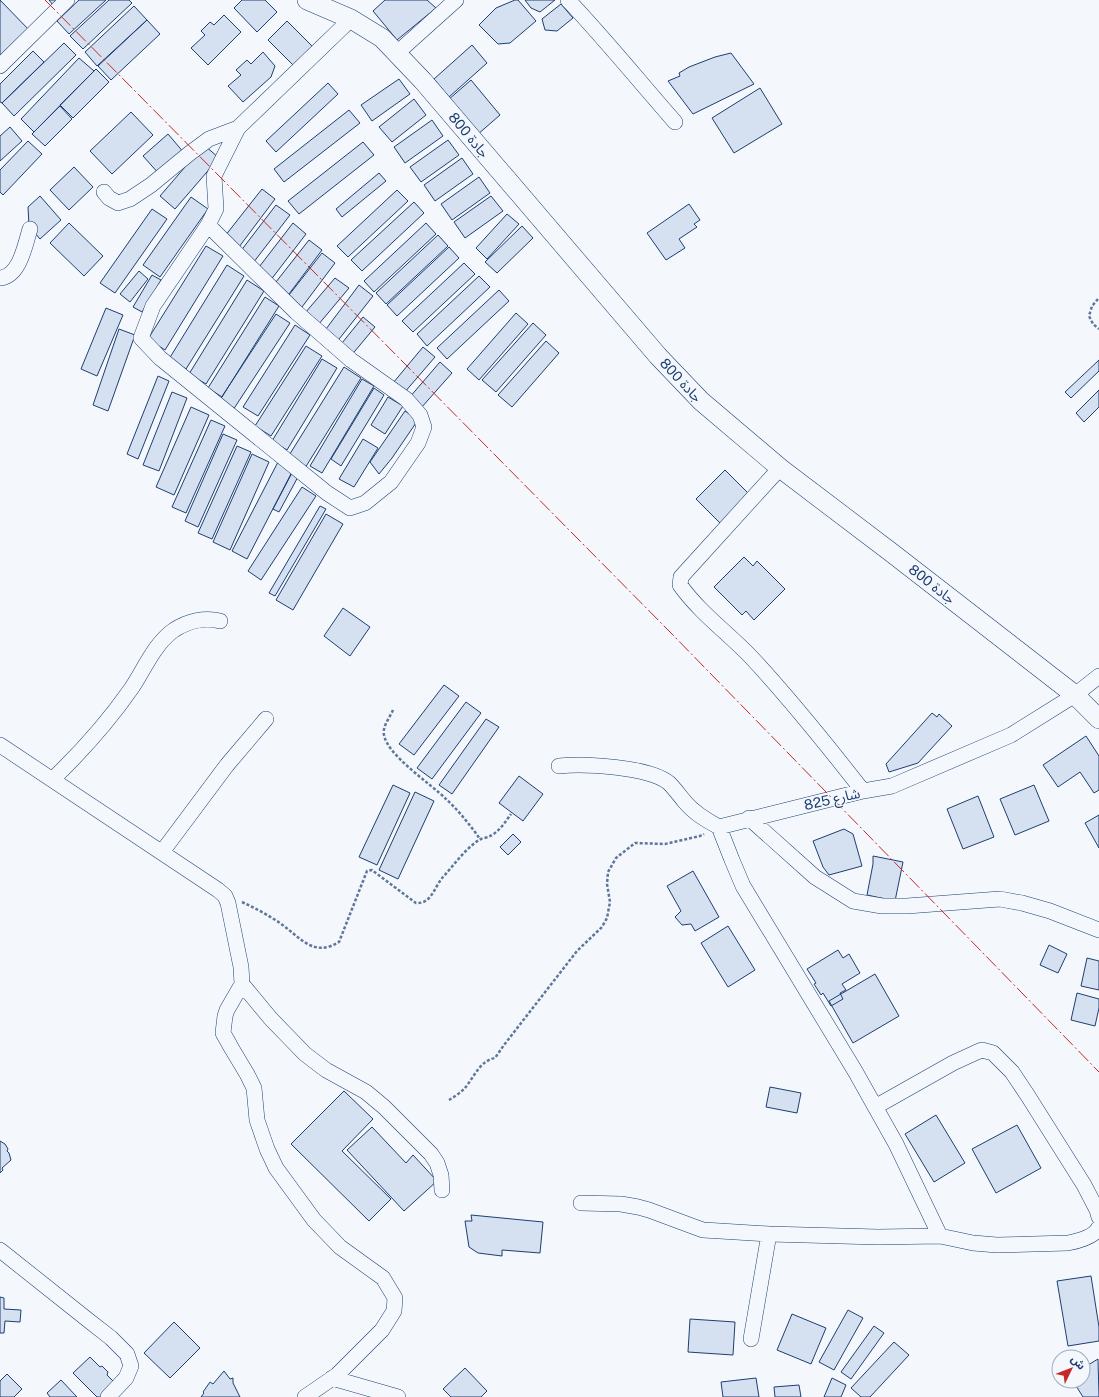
<svg xmlns="http://www.w3.org/2000/svg" width="1099" height="1397" font-family="'Public Sans','Noto Sans Arabic',sans-serif">
  <style>
    .building { fill: #d5e0f0; stroke: #1d3f73 }
    .lines { fill: none; stroke-linecap: round; stroke-linejoin: round }
    .minor-casing { stroke: #1d3f73; stroke-width: 16 }
    .major-casing { stroke: #1d3f73; stroke-width: 20 }
    .path { stroke: #5e769c; stroke-width: 2.5; stroke-dasharray: 3 2; stroke-linecap: butt }
    .minor { stroke: #f4f7fb; stroke-width: 15 }
    .major { stroke: #f4f7fb; stroke-width: 19 }
    .power { stroke: #c62828; stroke-width: 1; stroke-dasharray: 14 3 2 3; stroke-linecap: butt }
    .labels { text-anchor: middle; dominant-baseline: central; stroke-width: 3; stroke-linejoin: round; paint-order: stroke }
    .street-label { font-size: 14px; fill: #1d3f73; stroke: #f4f7fb }
  </style>
  <rect width="100%" height="100%" fill="#f4f7fb"/>
  <!-- building -->
  <path class="building" d="M0,0l31,32 -27,27 -4,-4z
    M49,0h9l-5,5z
    M79,0h27l-37,34 -12,-13z
    M109,0h20l3,3 -49,46 -13,-13z
    M242,0h23l12,12 -20,20 -23,-24z
    M385,0h42l9,8 -39,32 -24,-29z
    M515,0h3l18,21 -26,22 -12,1 -19,-19 17,-17z
    M525,0h30l-15,12 -9,-4z
    M561,4l12,14 -16,13 -12,-1 -3,-11z
    M134,6l13,14 -50,46 -12,-14z
    M224,15l17,17 -33,33 -17,-17 14,-13 -4,-4 9,-9 4,3z
    M147,20l13,14 -49,46 -13,-14z
    M287,21l26,26 -19,19 -26,-26z
    M64,43l12,12 -62,61 -12,-13z
    M472,45l15,18 -38,34 -15,-18z
    M33,51l11,11 -42,41 -2,-1v-18z
    M263,52l12,14 -4,11 -28,25 -15,-16 13,-11 -5,-5 11,-10 4,4z
    M731,53l23,31 -61,30 -25,-33 12,-5 -1,-3 10,-6 26,-10z
    M79,58l15,13 -60,61 -13,-13z
    M96,69l13,13 -36,36 -13,-13z
    M399,79l11,15 -38,27 -11,-16z
    M471,80l29,35 -23,20 -29,-35z
    M328,83l10,11 -62,58 -10,-11z
    M760,88l22,36 -48,29 -22,-35z
    M414,99l12,16 -34,27 -13,-15z
    M60,106l12,13 -27,27 -13,-12z
    M349,110l11,13 -76,59 -10,-13z
    M131,112l22,23 -41,39 -22,-23z
    M432,120l11,16 -38,27 -11,-16z
    M10,127l12,14 -22,20v-25z
    M168,134l17,20 -25,21 -17,-19z
    M448,140l11,15 -38,27 -11,-15z
    M28,141l14,13 -39,41 -3,-3v-22z
    M363,142l11,13 -75,59 -11,-13z
    M204,145l15,13 -44,51 -15,-13z
    M462,158l11,16 -38,27 -11,-16z
    M74,167l19,20 -24,23 -19,-20z
    M379,173l7,8 -44,36 -6,-8z
    M479,177l11,16 -38,27 -11,-16z
    M262,189l13,10 -36,48 -14,-11z
    M397,190l11,11 -60,56 -11,-11z
    M40,196l21,24 -21,19 -11,-13 -1,-19z
    M491,196l12,15 -38,27 -11,-16z
    M191,197l17,12 -48,68 -17,-12z
    M414,202l10,11 -62,58 -11,-11z
    M689,204l11,16 -6,4 3,3 -18,12 6,9 -19,12 -19,-27z
    M276,205l14,10 -37,48 -13,-11z
    M152,209l15,10 -52,74 -15,-10z
    M507,214l12,10 -32,35 -11,-11z
    M69,223l34,33 -19,20 -34,-33z
    M293,223l13,11 -36,47 -14,-10z
    M426,223l10,11 -62,58 -10,-11z
    M522,226l11,12 -36,35 -12,-11z
    M438,235l10,11 -62,58 -10,-11z
    M309,240l13,10 -36,48 -14,-11z
    M206,246l17,10 -58,94 -17,-11z
    M449,247l10,11 -62,58 -10,-11z
    M322,253l13,10 -36,48 -14,-11z
    M464,263l11,11 -62,58 -11,-11z
    M227,265l17,11 -58,93 -17,-10z
    M139,271l9,8 -18,23 -10,-8z
    M152,275l9,5 -19,32 -9,-5z
    M479,276l11,11 -63,59 -10,-12z
    M335,278l14,10 -31,37 -13,-12z
    M247,280l17,11 -58,93 -17,-10z
    M359,285l14,11 -37,47 -13,-10z
    M499,290l10,11 -62,58 -10,-11z
    M265,297l14,9 -57,91 -14,-9z
    M106,308l17,7 -26,61 -16,-7z
    M516,313l12,11 -49,56 -12,-11z
    M276,314l14,9 -57,87 -14,-9z
    M363,317l12,10 -25,30 -12,-9z
    M533,323l13,12 -50,57 -14,-12z
    M295,325l15,10 -52,81 -15,-9z
    M119,329l16,6 -27,76 -15,-6z
    M546,341l13,12 -47,54 -14,-12z
    M306,346l16,10 -51,80 -16,-10z
    M423,347l12,10 -31,36 -11,-10z
    M322,359l15,9 -50,82 -15,-9z
    M1099,360v11l-28,27 -6,-6z
    M440,362l12,11 -31,35 -12,-10z
    M344,367l17,11 -56,90 -17,-11z
    M158,376l11,5 -31,78 -11,-5z
    M362,379l12,7 -52,87 -12,-7z
    M374,388l10,7 -43,71 -10,-7z
    M1099,390v17l-15,15 -8,-9z
    M172,392l15,6 -28,73 -16,-6z
    M388,397l15,9 -18,28 -14,-9z
    M191,407l18,8 -35,80 -18,-8z
    M405,411l13,9 -26,38 -13,16 -9,-12z
    M211,420l14,6 -39,87 -14,-6z
    M223,434l14,6 -39,87 -13,-6z
    M363,439l15,9 -24,39 -15,-8z
    M237,446l14,6 -39,87 -14,-6z
    M252,454l17,8 -39,88 -17,-8z
    M278,462l15,8 -46,89 -15,-8z
    M725,470l25,25 -29,29 -25,-25z
    M293,471l6,4 -20,37 -6,-3z
    M302,487l14,9 -55,84 -13,-9z
    M320,506l6,3 -51,87 -6,-3z
    M326,514l17,10 -50,86 -17,-10z
    M744,557l9,9 4,-5 28,28 -31,31 -8,-9 -4,4 -28,-28z
    M343,608l27,19 -20,29 -26,-20z
    M444,685l15,11 -45,59 -15,-11z
    M466,702l15,11 -49,66 -15,-11z
    M932,713l5,4 2,-3 13,12 -34,37 -29,9 -3,-8z
    M486,719l13,8 -47,67 -13,-9z
    M1086,736l13,20v34l-5,3 -14,-21 -22,15 -15,-22z
    M519,776l24,18 -20,27 -24,-18z
    M393,785l17,8 -33,72 -18,-8z
    M1034,785l15,36 -34,14 -15,-36z
    M415,792l19,9 -36,78 -19,-9z
    M978,796l16,41 -31,12 -16,-40z
    M1099,815v33l-14,-25z
    M844,829l9,5 9,32 -33,9 -6,-8 -10,-26z
    M513,834l8,8 -13,13 -8,-8z
    M873,856l30,6 -8,39 -28,-6 6,-31z
    M693,871l26,46 -24,14 -4,-7 -9,1 -7,-8 6,-6 -14,-25z
    M728,926l27,44 -27,17 -27,-44z
    M1049,945l18,9 -9,19 -18,-8z
    M838,950l5,8 6,-4 11,19 -18,11 4,6 -6,3 3,6 -12,7 -8,-13 -2,2 -7,-11 2,-1 -9,-14z
    M1087,958l12,3v29l-18,-4z
    M875,974l24,42 -46,27 -24,-42z
    M1077,993l22,6v9l-4,18 -24,-6z
    M770,1087l31,6 -4,20 -31,-6z
    M344,1091l29,28 -31,32 49,48 -22,22 -78,-77z
    M936,1115l29,48 -31,19 -29,-48z
    M1017,1125l24,43 -45,25 -24,-44z
    M372,1127l34,36 7,-8 24,26 -33,30 -57,-61z
    M0,1141l5,3 3,5 -1,2 2,2 2,7 -9,8 1,2 -3,3z
    M471,1215l72,7 -3,31 -38,-3v6l-24,-3 -9,-6 -4,-26h7z
    M1091,1276l8,51v14l-31,5 -11,-65z
    M0,1297l4,1v11l17,1 -1,12 -15,-1 -1,12h-4z
    M848,1310l15,8 -29,52 -15,-8z
    M792,1314l34,14 -15,36 -34,-14z
    M690,1319l45,3 -2,33 -45,-3z
    M174,1322l26,26 -30,30 -26,-25z
    M874,1326l10,7 -33,46 -10,-7z
    M894,1342l15,13 -39,42h-9l-10,-9z
    M90,1357l10,10 2,-1 6,6 -1,3 6,6 -11,16h-5l-24,-24z
    M1098,1359l1,38h-16l-10,-16h10v-13z
    M465,1368l22,23 -6,6h-30l-8,-8z
    M224,1371l6,8 3,-1v5l7,14h-39l3,-4 -1,-1 7,-10 3,2z
    M7,1374l15,15 -8,8h-14v-16z
    M756,1378l3,19h-36l-2,-15z
    M832,1378l14,7 -5,12h-17z
    M61,1380l16,17h-27l-3,-4z
    M799,1385l2,12h-26l-1,-10z"/>
  <g class="lines">
    <defs>
      <path id="minor" d="M568,0c37,39 71,81 107,122
        M397,53l59,-53
        M0,66l67,-66
        M104,192l5,6 9,5 12,-4 21,-14 39,-32 19,-14 29,-11
        M208,225l88,87 55,48 55,39 14,16 4,12 -6,16 -27,39 -26,21 -15,5 -23,-15 -167,-135 -19,-20 12,-32 55,-81 8,-16 -2,-33 24,-48 113,-109
        M0,278c20,-2 25,-33 30,-49
        M780,468l-99,109 -1,8c20,28 48,48 71,72 40,43 76,88 112,134
        M0,745l218,145 7,6 3,7 13,64 1,17 -15,26 -2,6 -2,17 9,16 15,25 7,14 3,32 10,29 9,19 38,52 26,27 43,31 12,20 -1,13 -12,19 -45,45 -32,22
        M559,766c25,-3 90,1 110,17 6,6 10,12 16,19 9,11 21,18 34,25l144,-36 29,-5 119,-51 64,-40 24,-19
        M53,779c29,-28 55,-57 78,-90 13,-19 23,-45 43,-59 14,-9 31,-13 46,-9
        M749,818l66,59 38,24 29,5h25l93,-7 22,4 28,8 49,19
        M719,827l13,33 11,26 112,185 41,73 44,92
        M162,852l65,-87 39,-46
        M242,984l29,35 34,35 21,16 40,22 18,15 47,47 6,9 4,12 1,15
        M875,1107l78,-44 24,-11 5,-2 11,3 19,19 16,24 56,89 13,25 2,7
        M581,1203l40,1 17,3 11,3 43,16 11,4 17,1 49,3 109,3 62,-1 33,7 24,2 71,-2c10,-2 27,-6 31,-16
        M0,1250l88,70 23,18 16,16 4,12 -5,12 -18,19
        M751,1339l18,-105
        M332,1378l66,19"/>
      <path id="major" d="M307,0l44,19 31,19 41,43 235,275 43,45 79,67 112,85 183,142 24,24"/>
    </defs>
    <!-- minor casing -->
    <use href="#minor" class="minor-casing"/>
    <!-- major casing -->
    <use href="#major" class="major-casing"/>
    <!-- path -->
    <path class="path" d="M1098,299l-6,7 -3,10 4,8 6,5
      M393,710c-3,7 -11,17 -9,25 4,21 46,48 62,64 13,12 24,26 34,40
      M242,902c13,6 26,13 38,21 20,14 33,35 59,19l28,-71 5,-1 44,33c16,1 18,-16 27,-26 11,-12 22,-28 36,-37 3,-2 8,-2 11,-4 9,-4 16,-15 21,-22
      M449,1100c5,-3 11,-7 15,-11 10,-11 15,-28 31,-31l9,-13 73,-94 25,-24 5,-9 3,-16 -3,-18 1,-12 8,-14 19,-15 30,1 35,-8 4,-2"/>
    <!-- minor -->
    <use href="#minor" class="minor"/>
    <!-- major -->
    <use href="#major" class="major"/>
    <!-- power -->
    <path class="power" d="M45,0l625,632 429,440"/>
  </g>
  <g class="labels">
    <!-- street labels -->
    <g class="street-label">
      <text transform="translate(469 135) rotate(50)">جادة 800</text>
      <text transform="translate(681 380) rotate(47)">جادة 800</text>
      <text transform="translate(932 584) rotate(38)">جادة 800</text>
      <text transform="translate(832 799) rotate(-13)">شارع 825</text>
    </g>
  </g>
  <!-- north arrow -->
  <g transform="translate(1071 1369) rotate(47)"><circle r="19" fill="#f4f7fb" stroke="#9eadc5"/>
  <path d="M0-3L7 15L0 10L-7 15Z" fill="#c62828"/>
  <text y="-6" font-size="11" font-weight="bold" text-anchor="middle" fill="#1d3f73">ش</text>
  </g>
</svg>
